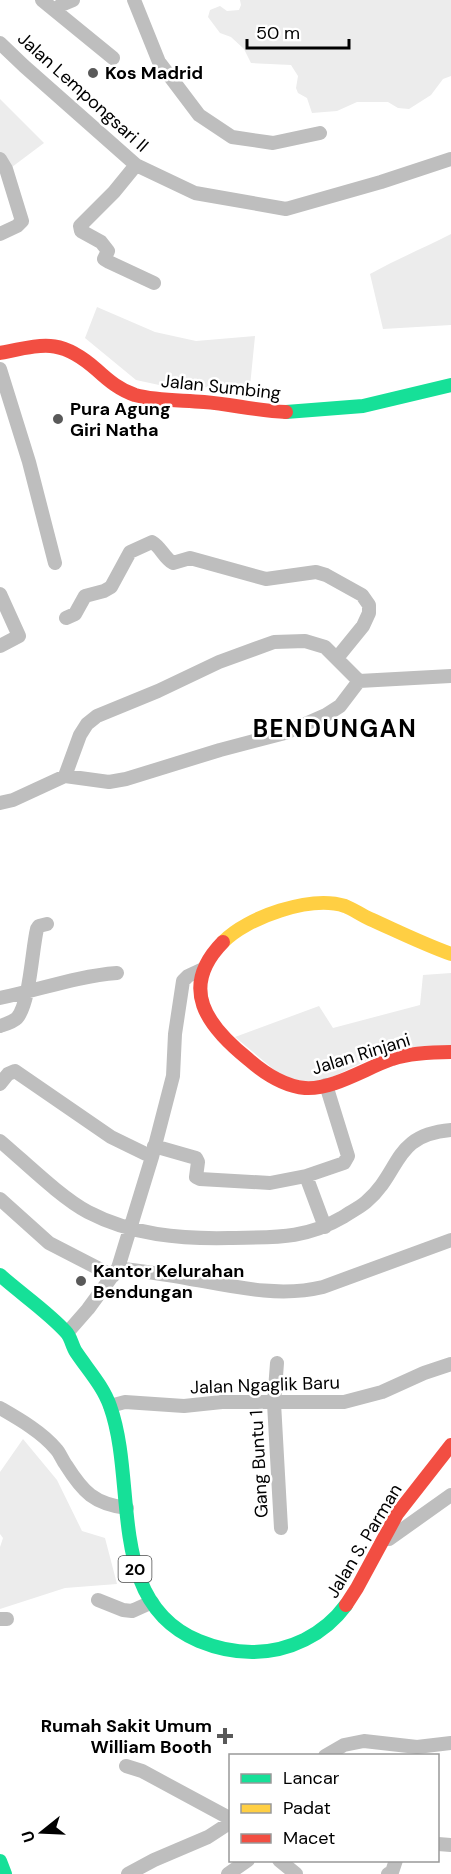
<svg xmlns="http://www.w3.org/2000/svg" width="451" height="1874" font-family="'DM Sans',sans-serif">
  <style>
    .green { fill: #ececec }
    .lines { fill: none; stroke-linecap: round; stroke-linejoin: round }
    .street { stroke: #bebebe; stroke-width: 14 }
    .fast { stroke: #16e098; stroke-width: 14 }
    .slow { stroke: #ffcf43; stroke-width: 14 }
    .jam { stroke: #f24e42; stroke-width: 14 }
    .poi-dot { fill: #595959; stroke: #fff; stroke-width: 2 }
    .labels { text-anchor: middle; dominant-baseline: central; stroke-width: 5; stroke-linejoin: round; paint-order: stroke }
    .shield { fill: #fff; stroke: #4c4c4c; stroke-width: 1.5 }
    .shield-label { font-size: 16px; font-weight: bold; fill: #000 }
    .poi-label { font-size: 18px; font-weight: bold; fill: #000; stroke: #fff; text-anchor: start }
    .street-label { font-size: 18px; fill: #000; stroke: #fff }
    .district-label { font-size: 24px; font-weight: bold; letter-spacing: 1.5px; fill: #000; stroke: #fff }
  </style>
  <rect width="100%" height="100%" fill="#fff"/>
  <!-- green -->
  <path class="green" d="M240,0h211v76l-8,3 -12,16 -22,14 -11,-1 -10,-6h-31l-20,9 -25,2 -5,-15 -9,-5 -2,-5 2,-12 -7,-11 -40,-2 -7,-14 -13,-12 -11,-4 -12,-16 2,-7 10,-4 7,5 12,-1 2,-5z
    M0,99l44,44 -32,24 -12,-13z
    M451,234v91l-68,4 -13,-55c27,-15 54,-26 81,-40z
    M97,307l58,25 41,9 59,-5 -5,50 -77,2 -37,-8 -51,-42z
    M451,973v73l-58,2 -73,35 -36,-5 -49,-41 84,-31 14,22 87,-23 3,-30z
    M23,1439l34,41 25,51 23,7 12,46 -52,4 -65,21v-62l3,-9 -3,-4v-62z"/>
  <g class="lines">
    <!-- street -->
    <path class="street" d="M42,0l71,58
      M134,0l25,62 40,53 33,22 41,6 47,-10
      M55,10l6,-5 12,-5
      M0,43l24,23 112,99 59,28 91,16 95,-27 70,-23
      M0,159l6,10 16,52 -5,5 -17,8
      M136,165l-22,27 -34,34 1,5 20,11 7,9 -4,8 5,3 45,21
      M0,369l29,93 26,101
      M0,594l19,42 -19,10
      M66,618l9,-4 10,-18 19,-5 7,-4 19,-35 22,-10c9,5 12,16 21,21l17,-5 76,21 50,-7 10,3 36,20 7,10v8l-6,13 -26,32
      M65,776l15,-41 7,-11 10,-8 61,-25 61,-29 55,-20 31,-1 20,6 34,34
      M0,803l13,-3 52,-24 44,6 17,-3 94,-29 65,-17 41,-18 14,-9 19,-25 92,-5
      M0,998c39,-8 77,-22 117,-25
      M0,1026c6,-2 13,-4 17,-8 13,-15 15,-69 20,-89l2,-3 8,-2
      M0,1084l8,-10 7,-3 96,66 41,20
      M0,1141c25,21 60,56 88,71 44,23 92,27 141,26 43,-1 75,2 114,-21 7,-5 16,-9 23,-15 36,-31 26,-67 85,-72
      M154,1146l42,12 2,4 -2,15 4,2 70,4 36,-7 38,-13 4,-7 -22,-71
      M306,1176l19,51
      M0,1199l49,44 64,33
      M118,1268c22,3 45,6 68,10 45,8 92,20 137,9l128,-47
      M67,1333l21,-24 30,-41 34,-111 21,-81 2,-42 8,-53 5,-5 15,-7
      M277,1363l-3,40 7,125
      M110,1406l15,-4 59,4 38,-4h122l38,-10 42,-19 27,-9
      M0,1408c19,11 42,24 56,41 4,4 6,11 10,16 17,27 28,39 61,43
      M389,1539l62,-44
      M98,1600l25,10 9,1 20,-9
      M0,1619h7
      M325,1756l19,-11 20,-4 53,6 34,-4
      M126,1766l16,5 89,48
      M438,1844l13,1
      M279,1860l17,14
      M128,1874l26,-14 54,-23 23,-15
      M228,1874l20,-14
      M388,1874l4,-2 4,-12"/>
    <!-- fast -->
    <path class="fast" d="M286,412l77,-6 88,-21
      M0,1275c20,18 48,37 66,57 5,5 6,14 10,20 12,18 27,34 34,54 28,78 -5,196 89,235 17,7 34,11 53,11 37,0 72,-17 94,-47
      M0,1861l5,13"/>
    <!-- slow -->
    <path class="slow" d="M223,942c24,-25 88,-47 122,-36 8,3 16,9 25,13 27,12 53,25 81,35"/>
    <!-- jam -->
    <path class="jam" d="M0,353c45,-9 61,-15 97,17 12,11 23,20 38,25 22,6 46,5 69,7 27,2 54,9 82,10
      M223,942c-45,46 -16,84 25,117 16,14 35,27 57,29 27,2 61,-20 87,-29 19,-6 39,-7 59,-7
      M346,1605l11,-17 40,-74 54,-69"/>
  </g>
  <!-- markers -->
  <g class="poi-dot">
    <circle cx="93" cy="73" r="6"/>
    <circle cx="58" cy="419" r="6"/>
    <circle cx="81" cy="1281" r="6"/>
    <path d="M222 1727h6v6h6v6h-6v6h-6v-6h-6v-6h6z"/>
  </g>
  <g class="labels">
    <!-- shield labels -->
    <rect class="shield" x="118.5" y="1556" width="33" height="26" rx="4.5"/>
    <g class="shield-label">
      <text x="135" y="1569">20</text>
    </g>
    <!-- poi labels -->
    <g class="poi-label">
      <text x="105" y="73">Kos Madrid</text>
      <text x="70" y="409">Pura Agung<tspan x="70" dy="21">Giri Natha</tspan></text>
      <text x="93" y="1271">Kantor Kelurahan<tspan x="93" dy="21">Bendungan</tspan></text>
      <text x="212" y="1726" text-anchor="end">Rumah Sakit Umum<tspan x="212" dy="21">William Booth</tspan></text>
    </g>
    <!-- street labels -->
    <g class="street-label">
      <text transform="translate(83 92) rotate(42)">Jalan Lempongsari II</text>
      <text transform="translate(221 387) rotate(6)">Jalan Sumbing</text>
      <text transform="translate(361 1054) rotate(-17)">Jalan Rinjani</text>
      <text transform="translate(265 1385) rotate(-2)">Jalan Ngaglik Baru</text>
      <text transform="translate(259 1464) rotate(-93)">Gang Buntu 1</text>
      <text transform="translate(364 1541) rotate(-59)">Jalan S. Parman</text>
    </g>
    <!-- district labels -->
    <g class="district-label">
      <text x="335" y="728">BENDUNGAN</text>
    </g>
  </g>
  <!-- legend -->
  <rect x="229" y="1754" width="210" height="108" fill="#ffffff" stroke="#999999" stroke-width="1.5"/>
  <rect x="241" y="1774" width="30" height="9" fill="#16e098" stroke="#999999" stroke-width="1.5"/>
  <text x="283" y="1784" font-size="18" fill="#000000">Lancar</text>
  <rect x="241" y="1804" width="30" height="9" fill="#ffcf43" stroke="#999999" stroke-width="1.5"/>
  <text x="283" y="1814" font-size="18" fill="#000000">Padat</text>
  <rect x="241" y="1834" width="30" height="9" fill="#f24e42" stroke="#999999" stroke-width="1.5"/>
  <text x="283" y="1844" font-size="18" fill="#000000">Macet</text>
  <!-- north arrow -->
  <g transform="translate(42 1832) rotate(252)" stroke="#ffffff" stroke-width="4.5" paint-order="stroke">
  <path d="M0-4.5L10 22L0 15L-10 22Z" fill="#000000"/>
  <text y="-9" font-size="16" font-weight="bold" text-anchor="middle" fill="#000000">U</text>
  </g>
  <!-- scale -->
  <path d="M247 39v9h102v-9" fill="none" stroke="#000000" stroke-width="3"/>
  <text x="256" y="39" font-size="18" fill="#000000" stroke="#ffffff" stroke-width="4.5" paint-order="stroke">50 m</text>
</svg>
